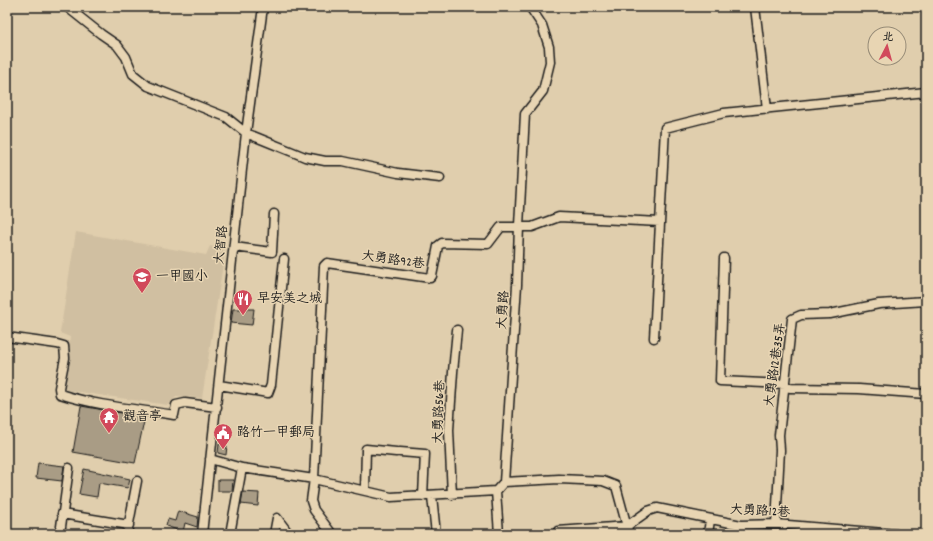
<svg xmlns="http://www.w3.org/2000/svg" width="933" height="541" font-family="Dekko,'LXGW WenKai TC',sans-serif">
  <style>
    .built { fill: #d0bfa1 }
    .building { fill: #a99c85; stroke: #1c1c1c }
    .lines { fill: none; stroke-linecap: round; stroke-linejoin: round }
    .minor-casing { stroke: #1c1c1c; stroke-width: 11 }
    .minor { stroke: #e8d5b3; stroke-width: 8 }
    .labels { text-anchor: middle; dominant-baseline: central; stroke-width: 3; stroke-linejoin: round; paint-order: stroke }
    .street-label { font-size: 13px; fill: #1c1c1c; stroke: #e8d5b3 }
    .poi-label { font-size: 13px; fill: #1c1c1c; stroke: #e8d5b3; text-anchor: start }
  </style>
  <rect width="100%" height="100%" fill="#e0cead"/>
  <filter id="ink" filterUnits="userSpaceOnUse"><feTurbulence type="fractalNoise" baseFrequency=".025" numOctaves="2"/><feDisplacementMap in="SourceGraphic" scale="8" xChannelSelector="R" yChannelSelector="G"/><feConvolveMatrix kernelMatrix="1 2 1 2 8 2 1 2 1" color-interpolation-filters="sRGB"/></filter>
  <g filter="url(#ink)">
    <!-- built -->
    <path class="built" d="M76,232l130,23 4,-9 15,5 -23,147 -26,-1 -8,8 -103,-15 5,-53 -10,-4z"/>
    <!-- building -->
    <path class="building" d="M233,309h21l-2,16 -21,-2z
      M81,406l64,11 -10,46 -62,-11z
      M219,444l8,2 -1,9 -8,-2z
      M38,463l26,3 -2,15 -26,-3z
      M84,469l46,10 -2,9 -29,-5 -2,14 -18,-3z
      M218,480h15l-1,11h-14z
      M243,492l16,1 -1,13 -17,-2z
      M178,511l20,6 -1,10 -12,-4 -2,9 -17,-6 2,-7 7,2z"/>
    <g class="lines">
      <defs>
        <path id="minor" d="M67,7l34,27 16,11 9,12 7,17 15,12 78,31 20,16 59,24 20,4h18l55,12 42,5
          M755,7l12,102
          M234,247l38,5 2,-38
          M724,258l-4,123 65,3 5,4 69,1 67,5
          M7,337l50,7 7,2 1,12 -6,30 1,6c37,12 76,15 114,21l2,-10 9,-2 32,4
          M654,338l11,-210 59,-15 202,-21
          M219,385l49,8 3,-8 13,-126
          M400,452l25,2 -2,42
          M210,459l32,9 72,11 77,18 105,-6 8,-9 55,-3 44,2 13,5 13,48
          M504,482l13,-197 2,-59 6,-112 18,-23 7,-29 -1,-15 -7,-22 -12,-18
          M365,490l1,-41 30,3
          M496,491l3,43
          M452,495l-3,-65 4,-58 4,-42
          M432,496l4,38
          M62,514l67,11
          M776,524l4,-74 -1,-15 13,-116 9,-4 29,-1 49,-10 47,-3
          M60,534l9,-66
          M127,534l10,-53
          M202,534l44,-401 17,-126
          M230,534l12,-66
          M274,534l3,-16 12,16
          M332,534l-18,-24 -3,-9 3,-22 10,-213 3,-3 103,15 2,-2 6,-30 4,-3 46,1 13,-17h31l27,-10 101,5
          M557,534l1,-3 69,-5 21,-15 9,-3 84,17 35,-1 120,10
          M708,534l2,-14"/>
      </defs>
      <!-- minor casing -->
      <use href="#minor" class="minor-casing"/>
      <!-- minor -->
      <use href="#minor" class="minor"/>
    </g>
  </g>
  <!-- icons -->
  <defs>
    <symbol id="school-pin" viewBox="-11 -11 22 30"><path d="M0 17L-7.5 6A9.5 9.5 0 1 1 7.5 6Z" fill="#d1495b" stroke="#e8d5b3"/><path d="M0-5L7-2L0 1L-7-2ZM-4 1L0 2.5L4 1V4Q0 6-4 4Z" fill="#fff"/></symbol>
    <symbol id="restaurant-pin" viewBox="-11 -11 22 30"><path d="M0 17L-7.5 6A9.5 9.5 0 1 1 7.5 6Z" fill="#d1495b" stroke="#e8d5b3"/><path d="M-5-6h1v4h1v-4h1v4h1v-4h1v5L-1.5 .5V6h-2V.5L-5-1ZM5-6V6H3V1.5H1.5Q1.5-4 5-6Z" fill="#fff"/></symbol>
    <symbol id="temple-pin" viewBox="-11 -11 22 30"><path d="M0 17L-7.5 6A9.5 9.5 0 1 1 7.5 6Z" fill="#d1495b" stroke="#e8d5b3"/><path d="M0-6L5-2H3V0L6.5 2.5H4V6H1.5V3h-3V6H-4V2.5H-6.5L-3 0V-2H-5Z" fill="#fff"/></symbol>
    <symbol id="civic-pin" viewBox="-11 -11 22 30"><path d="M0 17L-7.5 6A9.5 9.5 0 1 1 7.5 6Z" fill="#d1495b" stroke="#e8d5b3"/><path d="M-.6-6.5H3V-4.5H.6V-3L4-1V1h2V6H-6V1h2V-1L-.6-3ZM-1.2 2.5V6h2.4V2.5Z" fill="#fff"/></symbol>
  </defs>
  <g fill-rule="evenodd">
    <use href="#school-pin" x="131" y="266" width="22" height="30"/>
    <use href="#restaurant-pin" x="232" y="288" width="22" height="30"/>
    <use href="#temple-pin" x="98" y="406" width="22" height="30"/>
    <use href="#civic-pin" x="212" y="422" width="22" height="30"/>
  </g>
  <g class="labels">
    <!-- street labels -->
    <g class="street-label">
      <text transform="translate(222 245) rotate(-84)">大智路</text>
      <text transform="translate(393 261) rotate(8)">大勇路92巷</text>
      <text transform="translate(504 310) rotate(-86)">大勇路</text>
      <text transform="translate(776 365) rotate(-82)">大勇路12巷35弄</text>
      <text transform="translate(440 412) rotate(-88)">大勇路56巷</text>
      <text transform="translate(760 512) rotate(3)">大勇路12巷</text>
    </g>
    <!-- poi labels -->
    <g class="poi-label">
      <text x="156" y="277">一甲國小</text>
      <text x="257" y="299">早安美之城</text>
      <text x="123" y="417">觀音亭</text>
      <text x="237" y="433">路竹一甲郵局</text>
    </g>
  </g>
  <!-- margin -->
  <rect width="933" height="541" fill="none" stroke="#e8d5b3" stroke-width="24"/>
  <rect x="12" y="12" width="909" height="517" fill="none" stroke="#1c1c1c" stroke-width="1.5" filter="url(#ink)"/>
  <!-- north arrow -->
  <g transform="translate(887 46) rotate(6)"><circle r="19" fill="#e8d5b3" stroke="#968b77"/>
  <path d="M0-3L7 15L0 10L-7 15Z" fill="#d1495b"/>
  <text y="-6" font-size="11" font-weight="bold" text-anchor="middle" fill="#1c1c1c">北</text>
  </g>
</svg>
